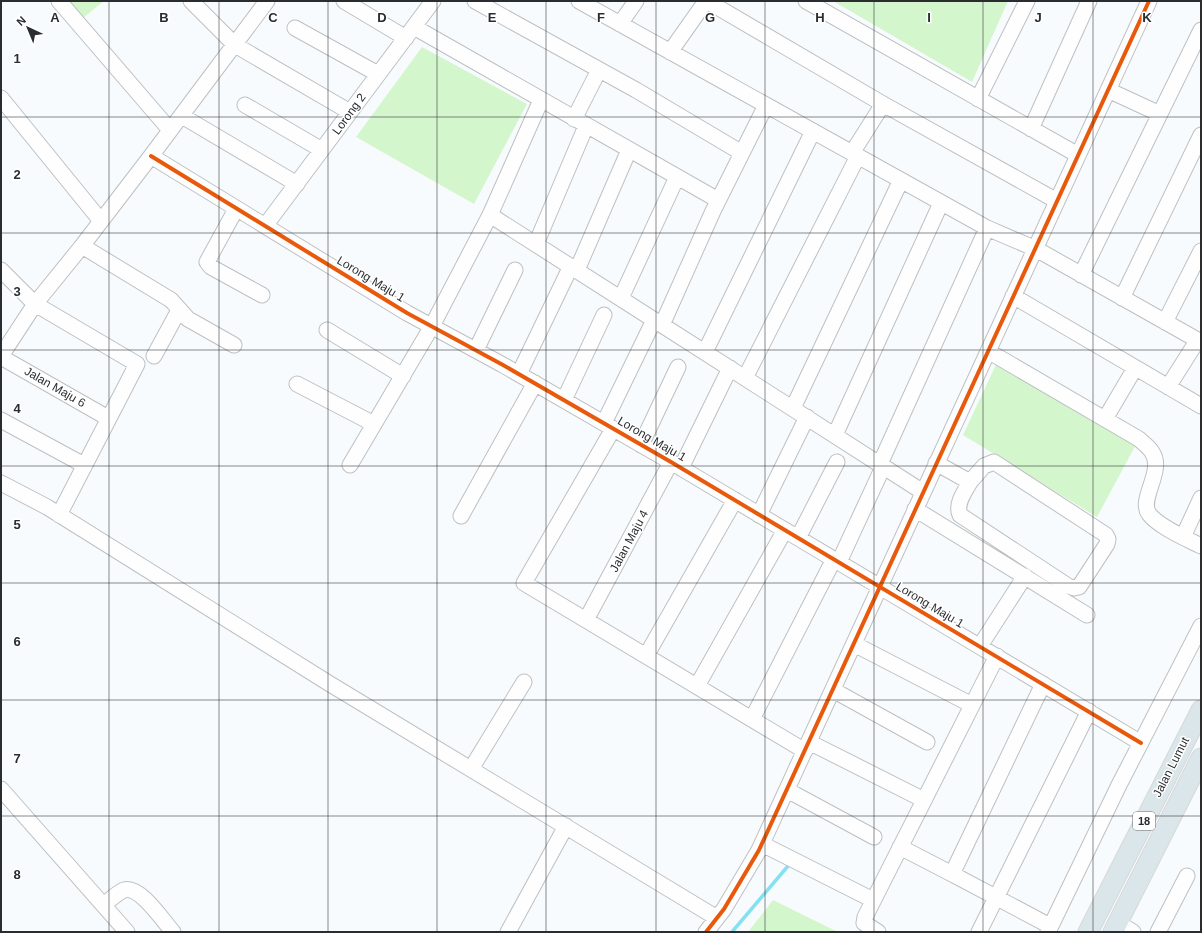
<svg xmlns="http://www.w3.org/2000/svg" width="1202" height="933" font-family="Helvetica,sans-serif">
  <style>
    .green { fill: #d4f6cd }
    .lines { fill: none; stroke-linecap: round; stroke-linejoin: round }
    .stream { stroke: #84e1f2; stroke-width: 3.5 }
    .minor-casing { stroke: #bdc0c2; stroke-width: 17 }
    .major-casing { stroke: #d6d8d9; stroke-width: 21 }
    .minor { stroke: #fefeff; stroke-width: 15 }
    .major { stroke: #dae6e9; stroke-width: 19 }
    .cycleway-casing { stroke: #fff; stroke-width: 6 }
    .cycleway { stroke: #e8590c; stroke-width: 4 }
    .grid { fill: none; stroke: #2a2d30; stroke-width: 1; stroke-opacity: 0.55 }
    .labels { text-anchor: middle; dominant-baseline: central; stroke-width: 3; stroke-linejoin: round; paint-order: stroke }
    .shield { fill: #fff; stroke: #6a6c6e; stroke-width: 1 }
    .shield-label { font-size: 11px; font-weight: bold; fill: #2a2d30 }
    .street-label { font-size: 12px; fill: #2a2d30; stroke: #fff }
    .grid-label { font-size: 13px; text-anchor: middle; font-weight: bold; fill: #2a2d30; stroke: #fff; stroke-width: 3; stroke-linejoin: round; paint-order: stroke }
  </style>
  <rect width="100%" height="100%" fill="#f8fbfd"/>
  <!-- green -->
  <path class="green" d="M68,1h36l-21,17z
    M833,1h175l-36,81z
    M422,47l105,57 -53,100 -118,-67z
    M999,358l140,81 -42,78 -134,-82z
    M773,900l65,32h-90z"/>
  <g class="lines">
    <!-- stream -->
    <path class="stream" d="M732,932l56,-66"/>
    <defs>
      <path id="minor" d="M59,1l111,129
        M191,1l44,44 115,67
        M344,1l62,37
        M475,1l161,89 106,63
        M579,1l408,227 49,21 165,93
        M707,1l176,103 174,97
        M806,1l272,154
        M620,24l16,-23
        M414,27l304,173
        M295,28l83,46
        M670,52l36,-51
        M1108,90l52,24
        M1,98l100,123
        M978,99l49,-98
        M245,105l77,45
        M766,105l-53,106 -51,114 261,167
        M182,116l115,68
        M574,119l25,-49
        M1031,129l58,-128
        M852,153l31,-49
        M151,156l256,157 96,52 168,97 470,281
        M236,209l-29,53 4,5 51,28
        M490,215l172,110
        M265,226l168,-225
        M536,244l50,-118
        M1,270l34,34 -34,52
        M577,270l52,-120
        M1081,275l120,-245
        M1013,296l188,110
        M621,298l56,-121
        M1122,298l79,-163
        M1165,322l36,-71
        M327,330l76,46
        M234,345l-46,-26 -17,-19 -89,-54 69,-90 116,-155
        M476,350l39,-80
        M988,351l151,88c4,4 10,8 13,13 13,19 -14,47 -3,62 10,13 38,25 52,32
        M705,352l108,-221
        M154,356l25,-46
        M1,357l107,61
        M519,374l52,-108
        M745,378l113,-222
        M297,384l77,40
        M1168,387l29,-46
        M564,400l40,-85
        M793,408l108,-228
        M1105,419l30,-51
        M1,420l83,45
        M604,423l50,-103
        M613,429l-89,154 281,168
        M835,435l106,-232
        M641,445l37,-78
        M936,463l34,19c-5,9 -15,22 -10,33l108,71 6,2 5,-1 28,-43 1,-5 -2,-4 -112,-73 -10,4 -14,16
        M880,464l107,-236
        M350,465l82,-139 58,-111 51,-115
        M681,468l49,-100
        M1,483l46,24 283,177 387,234
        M915,509l172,106
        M59,515l78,-151 -102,-60 47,-58
        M759,515l48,-98
        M461,516l74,-133
        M1183,537l18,-39
        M798,538l39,-76
        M839,562l44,-95
        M586,620l85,-158
        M854,644l118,61
        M980,646l45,-70
        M646,656l89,-156
        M1043,684l-89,186v5l96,51
        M697,686l88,-156
        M833,690l94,52
        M752,719l82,-160
        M809,742l115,58
        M471,769l53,-87
        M1,789l126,143
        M787,790l87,47
        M762,844l111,56
        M900,847l54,28
        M103,905c6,-4 14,-12 21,-15 16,-5 39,31 49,42
        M1118,923l15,9
        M508,932l58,-106
        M706,932l18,-23 35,-59 390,-849
        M878,932l-14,-9 1,-6 132,-261
        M979,932l110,-221
        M1048,932l71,-147 82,-159
        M1158,932l29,-56"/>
      <path id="major" d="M1088,932l113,-222
        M1113,932l88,-174"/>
    </defs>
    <!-- minor casing -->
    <use href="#minor" class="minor-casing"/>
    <!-- major casing -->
    <use href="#major" class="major-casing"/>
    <!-- minor -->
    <use href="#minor" class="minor"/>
    <!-- major -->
    <use href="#major" class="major"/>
    <defs>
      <path id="cycleway" d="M151,156l256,157 96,52 168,97 470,281
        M706,932l18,-23 35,-59 390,-849"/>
    </defs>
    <!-- cycleway casing -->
    <use href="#cycleway" class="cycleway-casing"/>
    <!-- cycleway -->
    <use href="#cycleway" class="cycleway"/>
  </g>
  <!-- grid -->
  <path class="grid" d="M109,1v931M219,1v931M328,1v931M437,1v931M546,1v931M656,1v931M765,1v931M874,1v931M983,1v931M1093,1v931M1,117h1200M1,233h1200M1,350h1200M1,466h1200M1,583h1200M1,700h1200M1,816h1200"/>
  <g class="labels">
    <!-- shield labels -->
    <rect class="shield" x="1133" y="812" width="22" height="18" rx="3"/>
    <g class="shield-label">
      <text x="1144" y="821">18</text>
    </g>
    <!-- street labels -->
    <g class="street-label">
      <text transform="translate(349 114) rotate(-54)">Lorong 2</text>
      <text transform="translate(371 279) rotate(31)">Lorong Maju 1</text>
      <text transform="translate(55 387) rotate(30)">Jalan Maju 6</text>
      <text transform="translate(652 439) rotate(30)">Lorong Maju 1</text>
      <text transform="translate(629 541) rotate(-62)">Jalan Maju 4</text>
      <text transform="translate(930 605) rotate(31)">Lorong Maju 1</text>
      <text transform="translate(1171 767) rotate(-63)">Jalan Lumut</text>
    </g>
  </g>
  <g class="grid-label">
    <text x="55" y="22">A</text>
    <text x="164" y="22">B</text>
    <text x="273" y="22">C</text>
    <text x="382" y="22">D</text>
    <text x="492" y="22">E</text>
    <text x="601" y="22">F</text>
    <text x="710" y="22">G</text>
    <text x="820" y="22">H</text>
    <text x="929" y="22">I</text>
    <text x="1038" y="22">J</text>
    <text x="1147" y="22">K</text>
    <text x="17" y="63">1</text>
    <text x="17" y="179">2</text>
    <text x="17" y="296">3</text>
    <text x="17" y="413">4</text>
    <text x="17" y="529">5</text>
    <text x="17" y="646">6</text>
    <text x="17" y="763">7</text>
    <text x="17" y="879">8</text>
  </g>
  <!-- border -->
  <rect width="1202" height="933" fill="none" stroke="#2a2d30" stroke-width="4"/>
  <!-- north arrow -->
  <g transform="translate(28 28) rotate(316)" stroke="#ffffff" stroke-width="3" paint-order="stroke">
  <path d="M0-3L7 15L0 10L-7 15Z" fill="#2a2d30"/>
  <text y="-6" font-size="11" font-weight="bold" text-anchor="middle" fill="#2a2d30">N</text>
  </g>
</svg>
